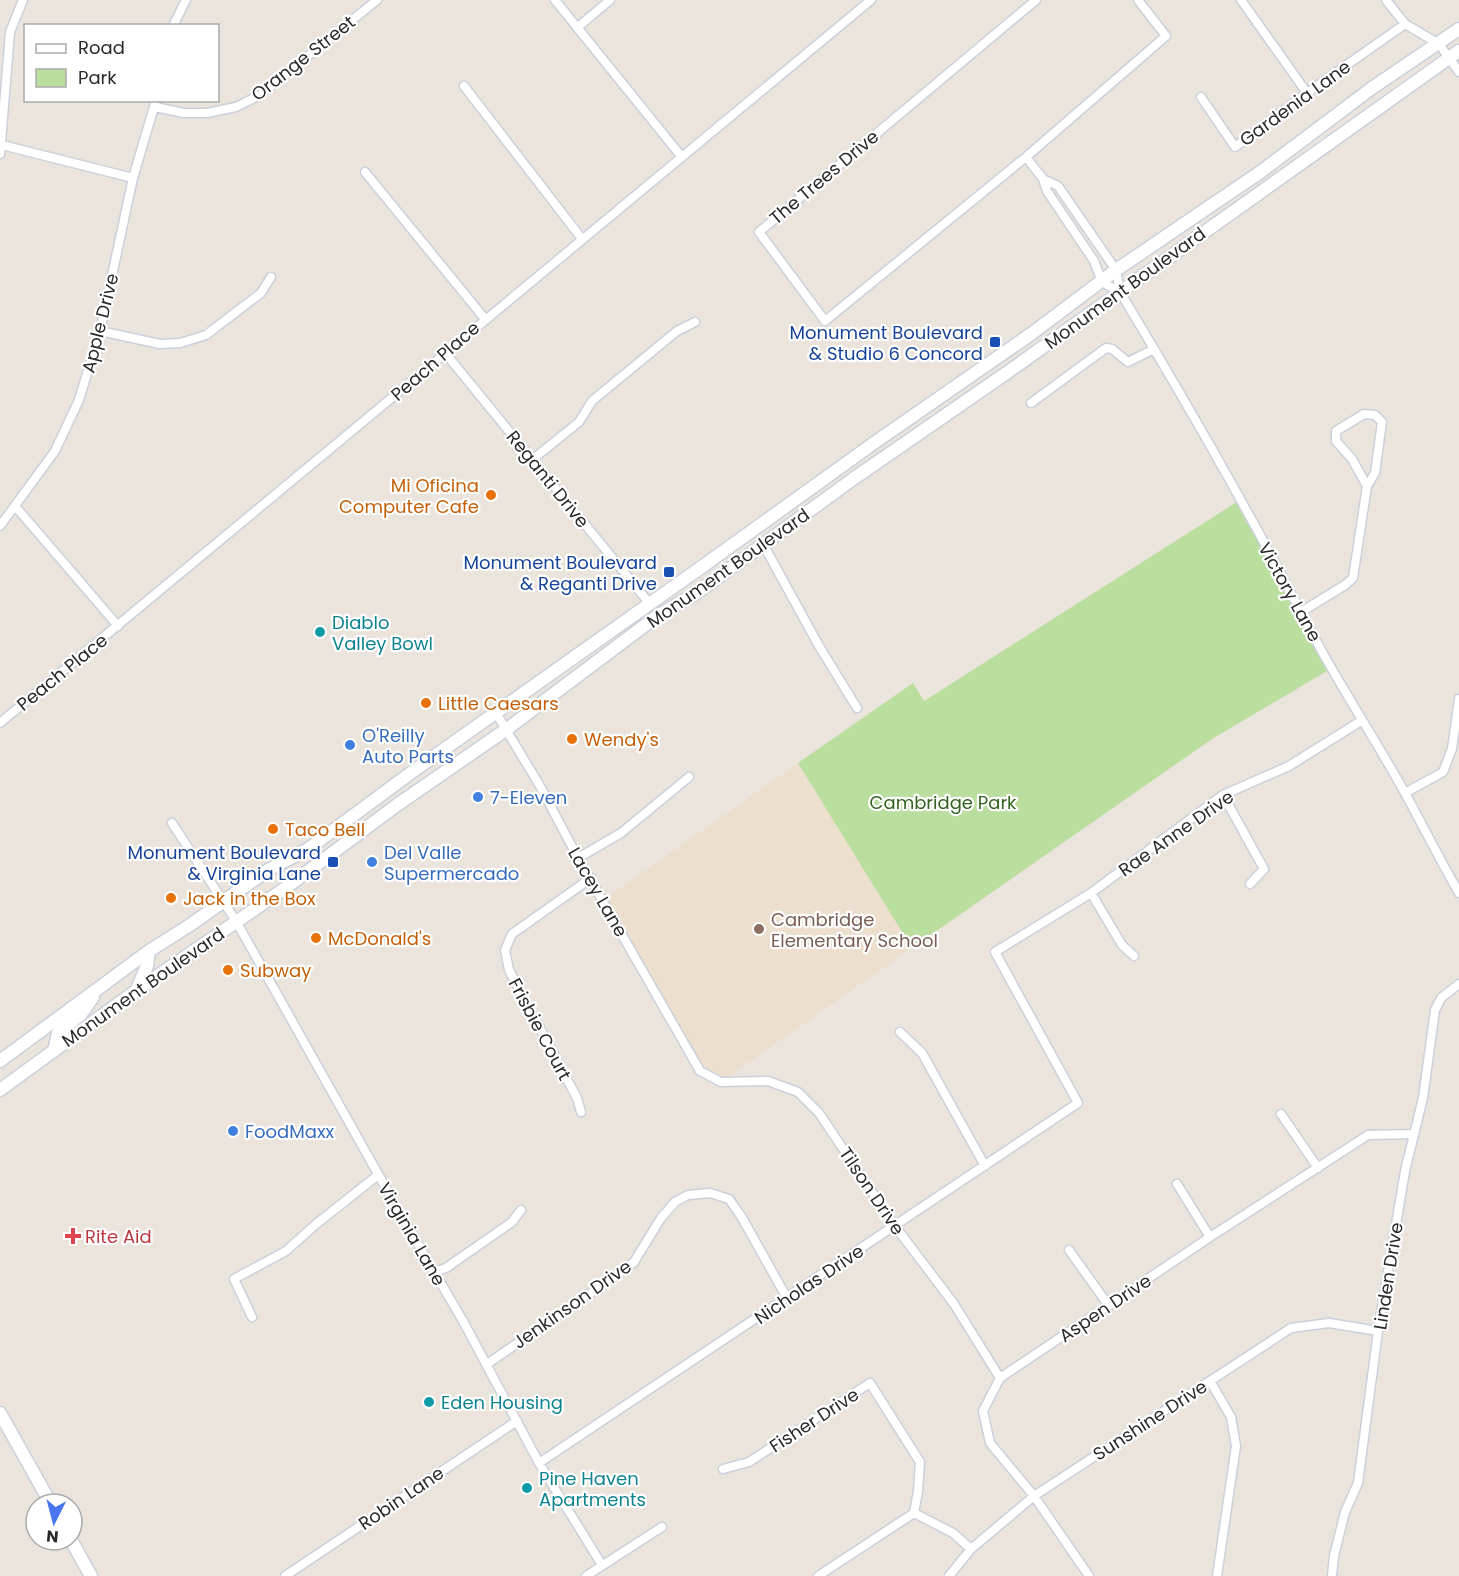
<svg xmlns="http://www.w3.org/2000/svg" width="1459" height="1576" font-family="Poppins,sans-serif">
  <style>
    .education { fill: #ecdfcd }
    .green { fill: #b9de9d }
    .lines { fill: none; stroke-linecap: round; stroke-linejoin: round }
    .street-casing { stroke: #cbd0db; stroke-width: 11 }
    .secondary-casing { stroke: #cbd0db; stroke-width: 15 }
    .street { stroke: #fff; stroke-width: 8 }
    .secondary { stroke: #fff; stroke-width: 12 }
    .transit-dot { fill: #1a4fb4; stroke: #fff; stroke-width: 2 }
    .food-dot { fill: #e8710a; stroke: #fff; stroke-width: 2 }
    .culture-dot { fill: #0f9aa8; stroke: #fff; stroke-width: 2 }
    .shop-dot { fill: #3f7fe0; stroke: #fff; stroke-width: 2 }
    .education-dot { fill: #8d6e63; stroke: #fff; stroke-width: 2 }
    .health-dot { fill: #e0444e; stroke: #fff; stroke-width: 2 }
    .labels { text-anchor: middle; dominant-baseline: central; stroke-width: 4.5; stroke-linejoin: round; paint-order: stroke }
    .street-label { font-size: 18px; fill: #2a2a2a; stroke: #fff }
    .transit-label { font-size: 18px; fill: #164399; stroke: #fff; text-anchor: end }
    .food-label { font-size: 18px; fill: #c56008; stroke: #fff; text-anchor: start }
    .culture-label { font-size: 18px; fill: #0d838f; stroke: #fff; text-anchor: start }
    .shop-label { font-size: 18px; fill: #366cbe; stroke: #fff; text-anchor: start }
    .park-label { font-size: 18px; fill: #33631f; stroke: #fff }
    .education-label { font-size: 18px; fill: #785e54; stroke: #fff; text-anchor: start }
    .health-label { font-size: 18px; fill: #be3a42; stroke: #fff; text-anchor: start }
  </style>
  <rect width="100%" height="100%" fill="#ebe4dd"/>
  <!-- education -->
  <path class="education" d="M798,763l114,185 -191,134 -21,-11 -97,-171z"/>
  <!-- green -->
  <path class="green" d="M1240,500l92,168 -120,71 -300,209 -114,-185 115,-80 11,18z"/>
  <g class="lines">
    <defs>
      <path id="street" d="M555,0l126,156
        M1036,0l-277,232 66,89 201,-164 140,-121 -28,-36
        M1241,0l66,93
        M1386,0l19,24 34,20 20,28
        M173,26l13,-26
        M578,27l32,-27
        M464,86l118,153
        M1201,97l34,50 72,-54 98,-69
        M155,107l29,6h23l29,-6 24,-12 117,-95
        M2,145l131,33
        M0,154l10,-122 13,-32
        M1026,157l17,22
        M365,172l120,147
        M1120,292l-18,-10 -8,-21 -47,-70 -4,-12 15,7 58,84 4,22c65,108 128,217 185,328 30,59 68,115 100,173 18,33 35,67 54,100
        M100,331l60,13 20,-1 26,-8 55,-42 10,-16
        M446,354l204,250
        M1031,403l75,-55 6,1 16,13 26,-13
        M533,459l46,-37 13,-21 85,-70 18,-9
        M15,506l103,120
        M0,526l55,-75 24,-51 21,-69 33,-153 23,-78
        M763,544l56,102 38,62
        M1301,612l44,-27 8,-7 14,-92 8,-13 7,-51 -7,-7 -11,-1 -28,17v10l16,18 15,27
        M496,713l44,73 38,72 122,213 21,11 47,-1 30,11 21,21 76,113 59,78 46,74
        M0,723l871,-723
        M1405,793l38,-21 9,-23 7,-50
        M1223,795l41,74 -14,15
        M172,823l64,98 165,294 62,106 76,142 63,102
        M578,858l43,-25 68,-56
        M1091,893l31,52 12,11
        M900,1032l22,21 63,113
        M581,1112l-4,-14 -68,-128 -4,-20 7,-16 79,-56
        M1281,1114l37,54
        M1177,1184l33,53
        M1069,1250l40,56
        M434,1272l12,-4 66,-46 9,-12
        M252,1317l-18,-38 52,-28 29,-26 63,-50
        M487,1364l120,-82 27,-20 27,-44 14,-16 13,-7 22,-2 19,6 12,17 46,82
        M1210,1381l21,36 5,29 -19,130
        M539,1463l539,-360 -83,-151 96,-59 132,-98 66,-29 72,-45
        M723,1469l26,-7 121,-79 50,79 -2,29 -4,22
        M285,1576l232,-155
        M586,1576l76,-49
        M818,1576l96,-63 39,20 18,16
        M949,1576l22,-27 63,-53 257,-168 38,-5 49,8
        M1089,1576l-55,-80 -44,-53 -7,-32 17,-33 210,-141 158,-102 46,-1
        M1332,1576l2,-20 11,-44 13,-29 20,-152 27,-160 18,-73 12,-88 6,-12 18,-14"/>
      <path id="secondary" d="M137,989l10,-23 2,-15
        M54,1051l4,-18 23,-19 12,-17
        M0,1061l149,-110 41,-26 78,-55 40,-21 104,-77 291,-206 171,-123 157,-109 85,-64 143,-97 113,-85 87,-59
        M0,1090l137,-100 147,-101 113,-84 110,-76 149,-112 42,-25 155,-113 152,-105 454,-323
        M0,1413l51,91
        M71,1540l20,36"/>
    </defs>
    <!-- street casing -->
    <use href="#street" class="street-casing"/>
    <!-- secondary casing -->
    <use href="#secondary" class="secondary-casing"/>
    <!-- street -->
    <use href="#street" class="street"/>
    <!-- secondary -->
    <use href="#secondary" class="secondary"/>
  </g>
  <!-- markers -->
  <g class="transit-dot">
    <rect x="989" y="336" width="12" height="12" rx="3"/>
    <rect x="663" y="566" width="12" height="12" rx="3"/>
    <rect x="327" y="856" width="12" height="12" rx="3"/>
  </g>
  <g class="food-dot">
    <circle cx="491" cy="495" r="6"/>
    <circle cx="426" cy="703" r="6"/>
    <circle cx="572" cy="739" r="6"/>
    <circle cx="273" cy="829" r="6"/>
    <circle cx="171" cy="898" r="6"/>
    <circle cx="316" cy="938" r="6"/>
    <circle cx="228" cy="970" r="6"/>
  </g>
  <g class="culture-dot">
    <circle cx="320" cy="632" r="6"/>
    <circle cx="429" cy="1402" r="6"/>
    <circle cx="527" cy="1488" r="6"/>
  </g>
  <g class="shop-dot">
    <circle cx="350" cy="745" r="6"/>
    <circle cx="478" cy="797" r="6"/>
    <circle cx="372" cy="862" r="6"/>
    <circle cx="233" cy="1131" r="6"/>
  </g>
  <circle class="education-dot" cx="759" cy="929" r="6"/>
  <path class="health-dot" d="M70 1227h6v6h6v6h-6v6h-6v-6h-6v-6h6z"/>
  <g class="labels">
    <!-- street labels -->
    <g class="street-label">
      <text transform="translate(303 58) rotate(-38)">Orange Street</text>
      <text transform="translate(1295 103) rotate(-36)">Gardenia Lane</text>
      <text transform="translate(824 177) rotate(-40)">The Trees Drive</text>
      <text transform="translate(1125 288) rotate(-36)">Monument Boulevard</text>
      <text transform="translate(100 323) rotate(-76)">Apple Drive</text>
      <text transform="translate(435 361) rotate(-41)">Peach Place</text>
      <text transform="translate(548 479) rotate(51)">Reganti Drive</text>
      <text transform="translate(728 568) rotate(-35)">Monument Boulevard</text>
      <text transform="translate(1290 592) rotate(61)">Victory Lane</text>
      <text transform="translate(62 672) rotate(-39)">Peach Place</text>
      <text transform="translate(1176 833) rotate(-35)">Rae Anne Drive</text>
      <text transform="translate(598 892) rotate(60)">Lacey Lane</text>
      <text transform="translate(143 987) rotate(-35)">Monument Boulevard</text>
      <text transform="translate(540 1029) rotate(62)">Frisbie Court</text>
      <text transform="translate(872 1191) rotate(56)">Tilson Drive</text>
      <text transform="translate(412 1234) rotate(60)">Virginia Lane</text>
      <text transform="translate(1388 1276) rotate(-81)">Linden Drive</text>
      <text transform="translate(809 1284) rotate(-34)">Nicholas Drive</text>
      <text transform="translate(572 1304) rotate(-35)">Jenkinson Drive</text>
      <text transform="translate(1105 1308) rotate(-34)">Aspen Drive</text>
      <text transform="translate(814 1420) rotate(-33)">Fisher Drive</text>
      <text transform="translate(1150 1420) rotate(-33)">Sunshine Drive</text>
      <text transform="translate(401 1498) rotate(-34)">Robin Lane</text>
    </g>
    <!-- transit labels -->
    <g class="transit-label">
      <text x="983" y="332">Monument Boulevard<tspan x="983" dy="21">&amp; Studio 6 Concord</tspan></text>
      <text x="657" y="562">Monument Boulevard<tspan x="657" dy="21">&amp; Reganti Drive</tspan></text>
      <text x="321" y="852">Monument Boulevard<tspan x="321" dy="21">&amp; Virginia Lane</tspan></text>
    </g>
    <!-- food labels -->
    <g class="food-label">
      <text x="479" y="485" text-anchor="end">Mi Oficina<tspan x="479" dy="21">Computer Cafe</tspan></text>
      <text x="438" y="703">Little Caesars</text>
      <text x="584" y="739">Wendy's</text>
      <text x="285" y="829">Taco Bell</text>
      <text x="183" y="898">Jack in the Box</text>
      <text x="328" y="938">McDonald's</text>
      <text x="240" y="970">Subway</text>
    </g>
    <!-- culture labels -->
    <g class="culture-label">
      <text x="332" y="622">Diablo<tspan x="332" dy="21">Valley Bowl</tspan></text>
      <text x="441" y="1402">Eden Housing</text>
      <text x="539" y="1478">Pine Haven<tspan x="539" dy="21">Apartments</tspan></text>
    </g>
    <!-- shop labels -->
    <g class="shop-label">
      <text x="362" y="735">O'Reilly<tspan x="362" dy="21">Auto Parts</tspan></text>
      <text x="490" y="797">7-Eleven</text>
      <text x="384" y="852">Del Valle<tspan x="384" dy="21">Supermercado</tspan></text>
      <text x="245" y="1131">FoodMaxx</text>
    </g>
    <!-- park labels -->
    <g class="park-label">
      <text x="943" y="802">Cambridge Park</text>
    </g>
    <!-- education labels -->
    <g class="education-label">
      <text x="771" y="919">Cambridge<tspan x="771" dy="21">Elementary School</tspan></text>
    </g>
    <!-- health labels -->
    <g class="health-label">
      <text x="85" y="1236">Rite Aid</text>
    </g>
  </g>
  <!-- legend -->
  <rect x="24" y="24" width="195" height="78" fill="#ffffff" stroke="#aaaaaa" stroke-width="1.5"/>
  <rect x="36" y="44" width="30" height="9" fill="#ffffff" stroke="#aaaaaa" stroke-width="1.5"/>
  <text x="78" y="54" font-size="18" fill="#2a2a2a">Road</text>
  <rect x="36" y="69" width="30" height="18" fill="#b9de9d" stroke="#aaaaaa" stroke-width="1.5"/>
  <text x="78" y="84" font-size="18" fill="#2a2a2a">Park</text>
  <!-- north arrow -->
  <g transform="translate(54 1522) rotate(186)"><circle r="28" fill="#ffffff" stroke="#aaaaaa" stroke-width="1.5"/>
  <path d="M0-4.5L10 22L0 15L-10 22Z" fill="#4776ee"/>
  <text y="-9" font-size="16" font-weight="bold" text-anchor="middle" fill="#2a2a2a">N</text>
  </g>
</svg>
